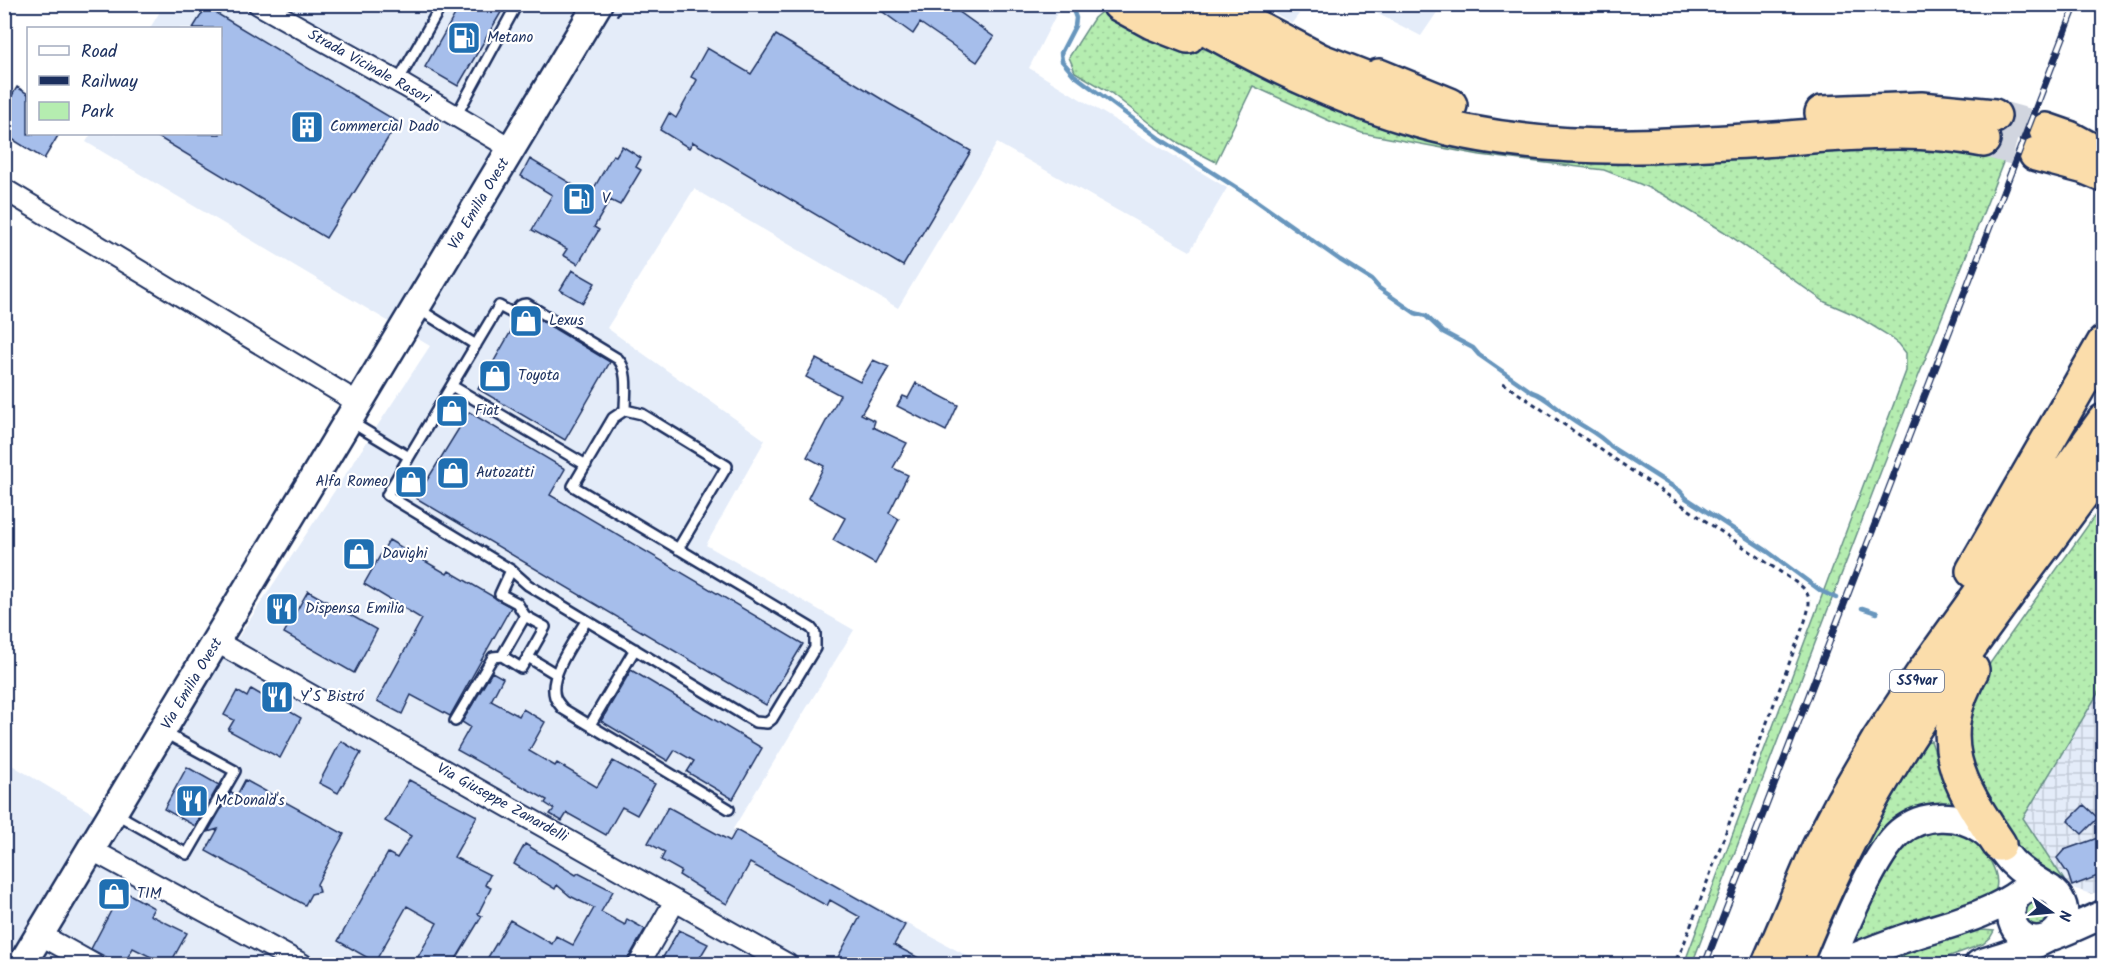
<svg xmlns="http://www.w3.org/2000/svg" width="2108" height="969" font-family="Kalam,sans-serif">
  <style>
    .built { fill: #e4ecf9 }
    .industrial { fill: url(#industrial-grid) }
    .green { fill: url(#green-dots); stroke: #688e87; stroke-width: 1.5 }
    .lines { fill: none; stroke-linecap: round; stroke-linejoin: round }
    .stream { stroke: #6796bd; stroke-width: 4.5 }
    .building { fill: #a6beeb; stroke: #1b2f5e; stroke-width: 1.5 }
    .highway-tunnel { stroke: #d1d5df; stroke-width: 33; stroke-dasharray: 33 16; stroke-linecap: butt }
    .lane-casing { stroke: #1b2f5e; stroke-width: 14 }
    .street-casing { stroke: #1b2f5e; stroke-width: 24 }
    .secondary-casing { stroke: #1b2f5e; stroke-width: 32 }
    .highway-casing { stroke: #1b2f5e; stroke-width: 38 }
    .path { stroke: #1b2f5e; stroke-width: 3; stroke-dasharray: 4.5 4.5; stroke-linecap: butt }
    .lane { stroke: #fff; stroke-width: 9 }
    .street { stroke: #fff; stroke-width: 20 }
    .secondary { stroke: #fff; stroke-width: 27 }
    .highway { stroke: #fbddab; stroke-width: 33 }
    .rail-casing { stroke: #1b2f5e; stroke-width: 7 }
    .rail { stroke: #fff; stroke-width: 4.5; stroke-dasharray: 14; stroke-linecap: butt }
    .labels { text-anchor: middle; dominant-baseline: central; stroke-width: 4.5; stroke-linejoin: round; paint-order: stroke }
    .shield { fill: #fff; stroke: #5f6d8e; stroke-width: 1.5 }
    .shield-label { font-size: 14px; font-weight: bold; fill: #1b2f5e }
    .poi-label { font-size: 15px; fill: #1b2f5e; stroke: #fff; text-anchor: start }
    .street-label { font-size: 15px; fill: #1b2f5e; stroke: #fff }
  </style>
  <defs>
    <pattern id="industrial-grid" width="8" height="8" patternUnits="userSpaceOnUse" patternTransform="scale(1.5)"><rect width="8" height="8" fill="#e4ecf9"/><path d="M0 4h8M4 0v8" fill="none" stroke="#c3cbd8"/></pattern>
    <pattern id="green-dots" width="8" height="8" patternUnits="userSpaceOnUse" patternTransform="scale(1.5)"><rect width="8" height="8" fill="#b5edb0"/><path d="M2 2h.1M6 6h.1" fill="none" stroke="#9bcc9a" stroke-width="1.8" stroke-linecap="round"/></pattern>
  </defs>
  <rect width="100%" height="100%" fill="#fff"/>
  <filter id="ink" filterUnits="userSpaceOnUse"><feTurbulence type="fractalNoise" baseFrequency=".0167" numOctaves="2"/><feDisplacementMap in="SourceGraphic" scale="12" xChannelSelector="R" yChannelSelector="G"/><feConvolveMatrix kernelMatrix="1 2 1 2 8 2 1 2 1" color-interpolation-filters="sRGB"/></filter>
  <g filter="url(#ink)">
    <!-- built -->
    <path class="built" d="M288,4l773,1 -32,63 198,120 -37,63 -193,-108 -99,165 -204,-119 -87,139 158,112 -59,105 148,85 -121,199 249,135h-977v-203l109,65 316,-480 -344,-204 5,-8h129v-106h-70l14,-23h74l37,21z
      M1260,5h46l-14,18z
      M1361,5l81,-1v1l-21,31z"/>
    <!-- industrial -->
    <path class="industrial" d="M2103,685v205l-12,4 -22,-7 -46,-69z"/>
    <!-- green -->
    <path class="green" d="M1094,5h13l49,26 62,23 74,37 58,24 466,35 108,-3 54,7 26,6 -123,311 -189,493h-8l222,-593v-18l-7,-9 -13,-10 -31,-19 -30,-13 -102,-71 -61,-37 -22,-10 -36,-14 -124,-15 -118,-22 -30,-11 -79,-36 -37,76 -37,-19 -26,-17 -42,-33 -36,-21 -6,-15 25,-39 6,-5v-5z
      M2103,504v181l-80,133 41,62 -32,-19 -15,-14 -36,-54 -17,-53 17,-64z
      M1931,741l12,35 16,30 -38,5 -99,153h-12l47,-107 66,-115z
      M1931,825l46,13c9,17 28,39 16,57l-30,11 -49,13 -61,23 12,-38 32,-58z
      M2023 913a14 14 0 1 1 28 0a14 14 0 1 1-28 0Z
      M1982,930l12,1 -4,7 -7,6 -55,20h-60l81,-28z"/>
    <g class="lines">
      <!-- stream -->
      <path class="stream" d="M1071,4l5,14 -1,8 -14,27 1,8 12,14 86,64 91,58 89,63 32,20 7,8 36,25 11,3 17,16 30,16 6,7 53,37c13,4 24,16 36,24 14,11 31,17 43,31l69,44 6,7 81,53 54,40 15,7
        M1862,608l15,5"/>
    </g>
    <!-- building -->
    <path class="building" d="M461,4h33l9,5 -45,77 -33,-19z
      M872,4h76l46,33 -17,25 -57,-39 -7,11z
      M206,7l192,115 -72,116 -173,-104h67v-106h-27z
      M776,35l112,68 83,48 -68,115 -210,-124 -4,6 -29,-18 9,-17 7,5 21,-38 -6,-3 16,-29 44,26z
      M17,87l11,7v40h31l-15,25 -40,-25v-25z
      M622,146l19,12 -5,9 5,3 -21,35 -10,-5 -16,27 5,3 -21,34 -15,-9 4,-6 -35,-19 20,-35 -31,-19 9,-17 60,36 23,-40 3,1z
      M572,270l23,13 -12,20 -23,-13z
      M525,311l85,51 -45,78 -87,-51 40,-70z
      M816,359l44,23 13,-22 16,7 -28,47 14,7 -2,6 34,16 -14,25 15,7 -19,38 10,6 -24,45 -42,-24 12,-22 -37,-20 16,-32 -17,-9 33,-62 -34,-18z
      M916,383l42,22 -12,26 -49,-25 6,-10 5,2z
      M469,412l96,57 -15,26 253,149 -37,61 -350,-207z
      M389,540l58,34 2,-3 62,36 -61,109 -39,-21 -9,19 -25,-13 45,-82 -58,-35z
      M308,591l69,39 -23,43 -70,-40z
      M631,670l131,78 -29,51 -46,-27 7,-11 -19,-11 -7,11 -67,-40z
      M492,672l11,6 -12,23 28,15 4,-7 22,13 -16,29 26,15 2,-3 40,24 16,-26 42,23 -18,31 -15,-8 -16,28 -39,-22 -5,8 -12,-7 4,-5 -9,-6 2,-3 -90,-50 13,-23 -8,-5z
      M251,689l50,29 -21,40 -52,-28 6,-10 -10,-5 13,-24 10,6z
      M341,741l20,12 -23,40 -19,-10z
      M187,767l32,18 -24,41 -31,-17z
      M245,780l99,54 -27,50 2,8 -8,2 -6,11 -99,-54 12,-22 -10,3 23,-40 6,3z
      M409,780l68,36 -23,41 36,18 -5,10 6,3 -13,26 4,2 -29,48h-39l23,-41 -30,-17 -32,56 -37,-21 50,-88 9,5 14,-22 -26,-15z
      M2084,805l14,13 -16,16 -14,-13z
      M668,807l62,34 6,-11 169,95 -11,20 36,19h-82l-11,-5 23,-42 -30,-17 -3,6 -77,-43 -23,41 -25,-13 1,-1 -24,-15 2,-4 -20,-11 4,-8 -17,-9z
      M2103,836v38l-31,12 -4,-12 -11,-16 7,-8z
      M525,844l51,31 2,-2 35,18 -12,21 24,13 2,-6 18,10 -20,35h-141l26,-44 42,24 4,-8 17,9 21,-37 -24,-12 -13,-11 -2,4 -41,-25z
      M122,890l32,18 -4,7 37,18 -17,31h-5l-32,-16 -9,16h-5l-28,-15z
      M679,930l29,14 -12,20h-37z"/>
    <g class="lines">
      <!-- highway-tunnel -->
      <path class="highway-tunnel" d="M1994,116l52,14
        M1983,140l53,14"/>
      <defs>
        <path id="lane" d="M397,83l45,-79
          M456,116l61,-112
          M417,308l59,37
          M452,386l134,79
          M351,422l58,35 90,-151 15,8c4,-6 5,-10 13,-10l91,55c11,12 7,35 7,51
          M409,457l-22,38 124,75 17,15 227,137 12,1 5,-4 43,-71v-15l-4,-5 -238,-142 40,-68 12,-8 17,4 85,52 -49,83
          M511,570l-11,24 17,9 8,13
          M586,621c-11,19 -38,54 -31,76 1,4 5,8 8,12l166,100
          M502,656l19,12 7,-11
          M455,721l38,-64 9,-1 23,-40 20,11 -17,30 28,17
          M590,725l45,-76
          M115,813l72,41 48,-83 -70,-38"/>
        <path id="street" d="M258,4l147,82 107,63
          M4,189l356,215
          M217,642l570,322
          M92,850l210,114
          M41,935l52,29
          M639,964l36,-63"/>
        <path id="secondary" d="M1845,961c23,-9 46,-19 70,-26 37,-12 75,-20 107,-44
          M22,964l576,-960
          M1829,964c14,-33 45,-110 71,-132 23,-19 57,-19 81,-3 14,9 21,22 31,33 11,11 24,19 38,27
          M1979,964c19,-7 63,-19 76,-31 21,-20 1,-55 -26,-45 -27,9 -22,50 6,52 13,1 55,-20 69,-26"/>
        <path id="highway" d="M1119,4l33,18 36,14
          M1164,4c77,45 156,87 242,113 92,28 188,33 283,27 41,-2 82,-4 123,-8 56,-4 116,-8 171,4
          M1212,4l109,57 75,29
          M1379,76l71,29
          M1822,113l99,-4 73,7
          M2046,130l23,8 35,19
          M2036,154l49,13 19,8
          M1973,571l131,-228
          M1972,670c-40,71 -14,113 27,174
          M1769,964l50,-117 24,-46 35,-60 48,-72 178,-248
          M1794,964c26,-66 56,-131 93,-192 64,-107 143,-206 217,-308"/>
      </defs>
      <!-- lane casing -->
      <use href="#lane" class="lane-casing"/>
      <!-- street casing -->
      <use href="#street" class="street-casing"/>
      <!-- secondary casing -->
      <use href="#secondary" class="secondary-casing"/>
      <!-- highway casing -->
      <use href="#highway" class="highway-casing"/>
      <!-- path -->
      <path class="path" d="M617,16l7,-12
        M1503,383l298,203c12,10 8,22 4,35l-123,328 -9,15"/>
      <!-- lane -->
      <use href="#lane" class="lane"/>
      <!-- street -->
      <use href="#street" class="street"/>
      <!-- secondary -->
      <use href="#secondary" class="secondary"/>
      <!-- highway -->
      <use href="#highway" class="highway"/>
      <defs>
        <path id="rail" d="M1705,964l371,-960"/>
      </defs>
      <!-- rail casing -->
      <use href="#rail" class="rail-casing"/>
      <!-- rail -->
      <use href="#rail" class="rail"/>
    </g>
  </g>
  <!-- icons -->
  <defs>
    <symbol id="fuel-square" viewBox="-11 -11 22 22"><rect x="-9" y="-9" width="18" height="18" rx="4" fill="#1f6fb2" stroke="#fff"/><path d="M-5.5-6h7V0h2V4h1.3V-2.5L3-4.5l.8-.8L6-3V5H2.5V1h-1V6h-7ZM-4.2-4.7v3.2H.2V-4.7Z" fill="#fff"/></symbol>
    <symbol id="building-square" viewBox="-11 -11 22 22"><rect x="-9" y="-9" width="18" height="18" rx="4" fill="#1f6fb2" stroke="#fff"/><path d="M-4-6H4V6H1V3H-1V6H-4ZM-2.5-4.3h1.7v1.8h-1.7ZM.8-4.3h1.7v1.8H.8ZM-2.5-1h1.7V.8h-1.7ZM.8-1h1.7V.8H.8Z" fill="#fff"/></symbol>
    <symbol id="shop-square" viewBox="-11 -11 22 22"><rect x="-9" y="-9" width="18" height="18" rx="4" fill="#1f6fb2" stroke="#fff"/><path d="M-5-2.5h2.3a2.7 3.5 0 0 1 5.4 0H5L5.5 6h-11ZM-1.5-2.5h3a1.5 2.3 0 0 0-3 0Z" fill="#fff"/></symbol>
    <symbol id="restaurant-square" viewBox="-11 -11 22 22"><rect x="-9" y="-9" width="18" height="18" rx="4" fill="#1f6fb2" stroke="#fff"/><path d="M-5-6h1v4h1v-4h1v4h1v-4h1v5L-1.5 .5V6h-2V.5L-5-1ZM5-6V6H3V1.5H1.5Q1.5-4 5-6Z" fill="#fff"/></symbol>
  </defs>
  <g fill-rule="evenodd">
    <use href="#fuel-square" x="445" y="19" width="38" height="38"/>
    <use href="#building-square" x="288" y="108" width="38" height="38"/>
    <use href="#fuel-square" x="560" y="180" width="38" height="38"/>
    <use href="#shop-square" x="507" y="302" width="38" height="38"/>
    <use href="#shop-square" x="476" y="357" width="38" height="38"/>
    <use href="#shop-square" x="433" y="392" width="38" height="38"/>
    <use href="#shop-square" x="434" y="454" width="38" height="38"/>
    <use href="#shop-square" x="392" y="463" width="38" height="38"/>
    <use href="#shop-square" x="340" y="535" width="38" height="38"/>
    <use href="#restaurant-square" x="263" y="590" width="38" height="38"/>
    <use href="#restaurant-square" x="258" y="678" width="38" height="38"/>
    <use href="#restaurant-square" x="173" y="782" width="38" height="38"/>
    <use href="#shop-square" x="95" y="875" width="38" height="38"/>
  </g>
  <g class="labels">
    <!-- shield labels -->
    <rect class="shield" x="1890" y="670" width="54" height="22" rx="4.5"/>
    <g class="shield-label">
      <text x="1917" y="681">SS9var</text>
    </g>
    <!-- poi labels -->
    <g class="poi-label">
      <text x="487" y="38">Metano</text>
      <text x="330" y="127">Commercial Dado</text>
      <text x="602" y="199">V</text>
      <text x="549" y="321">Lexus</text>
      <text x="518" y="376">Toyota</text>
      <text x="475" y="411">Fiat</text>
      <text x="476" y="473">Autozatti</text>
      <text x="388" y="482" text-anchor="end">Alfa Romeo</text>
      <text x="382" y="554">Davighi</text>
      <text x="305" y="609">Dispensa Emilia</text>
      <text x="300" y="697">Y’S Bistró</text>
      <text x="215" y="801">McDonald's</text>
      <text x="137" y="894">TIM</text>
    </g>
    <!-- street labels -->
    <g class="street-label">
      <text transform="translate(369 67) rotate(29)">Strada Vicinale Rasori</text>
      <text transform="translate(479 204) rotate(-59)">Via Emilia Ovest</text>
      <text transform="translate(192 684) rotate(-59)">Via Emilia Ovest</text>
      <text transform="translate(502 803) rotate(29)">Via Giuseppe Zanardelli</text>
    </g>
  </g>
  <!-- margin -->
  <rect width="2108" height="969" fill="none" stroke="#fff" stroke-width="24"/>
  <rect x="12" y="12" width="2084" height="945" fill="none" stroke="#1b2f5e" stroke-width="2" filter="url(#ink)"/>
  <!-- legend -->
  <rect x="27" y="27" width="195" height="108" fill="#ffffff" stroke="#a4acbf" stroke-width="1.5"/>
  <rect x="39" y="46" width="30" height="9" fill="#ffffff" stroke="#a4acbf" stroke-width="1.5"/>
  <text x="81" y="57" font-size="18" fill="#1b2f5e">Road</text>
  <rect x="39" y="76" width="30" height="9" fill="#1b2f5e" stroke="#a4acbf" stroke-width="1.5"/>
  <text x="81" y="87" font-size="18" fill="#1b2f5e">Railway</text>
  <rect x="39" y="102" width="30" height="18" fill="#b5edb0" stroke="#a4acbf" stroke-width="1.5"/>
  <text x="81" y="117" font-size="18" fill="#1b2f5e">Park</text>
  <!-- north arrow -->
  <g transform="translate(2051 912) rotate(105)" stroke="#ffffff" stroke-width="4.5" paint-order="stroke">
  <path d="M0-4.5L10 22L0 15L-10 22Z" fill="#1b2f5e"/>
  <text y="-9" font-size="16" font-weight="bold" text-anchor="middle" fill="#1b2f5e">N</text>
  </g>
</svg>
